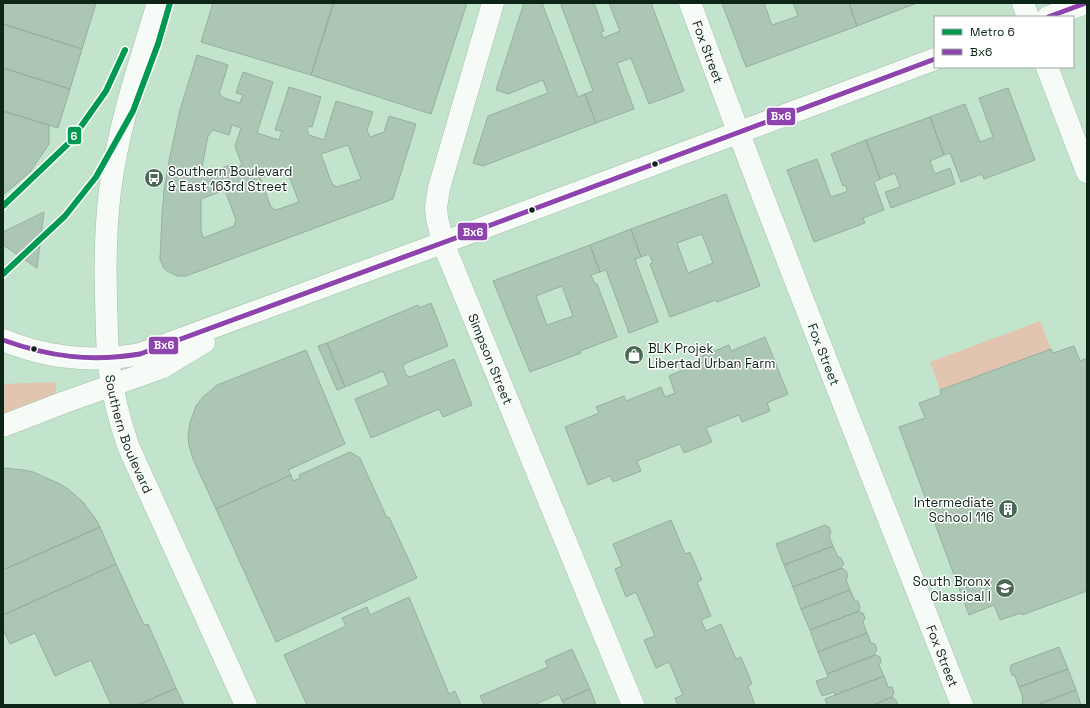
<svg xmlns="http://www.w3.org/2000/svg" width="1090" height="708" font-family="'Space Grotesk',sans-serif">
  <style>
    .green { fill: #e1c5b0 }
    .building { fill: #acc6b4; stroke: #95af9e; fill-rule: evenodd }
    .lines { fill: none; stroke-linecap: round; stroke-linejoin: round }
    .minor-casing { stroke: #a6c0ad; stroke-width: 23 }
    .tertiary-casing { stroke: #a6c0ad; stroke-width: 23 }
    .secondary-casing { stroke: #a6c0ad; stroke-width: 23 }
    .minor { stroke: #f6fbf7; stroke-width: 22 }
    .tertiary { stroke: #f6fbf7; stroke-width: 22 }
    .secondary { stroke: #f6fbf7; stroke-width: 22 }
    .bus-1-casing { stroke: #fff; stroke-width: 8 }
    .bus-1 { stroke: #8e44ad; stroke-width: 5 }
    .metro-1-casing { stroke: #fff; stroke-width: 9 }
    .metro-1 { stroke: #009952; stroke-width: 6 }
    .bus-dot { fill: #0d2516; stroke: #fff; stroke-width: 1.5 }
    .labels { text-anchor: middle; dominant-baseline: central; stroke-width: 3; stroke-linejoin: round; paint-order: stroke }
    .street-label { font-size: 13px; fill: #0d2516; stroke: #fff }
    .poi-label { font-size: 13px; fill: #0d2516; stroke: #fff; text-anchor: start }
    .line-badge { stroke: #fff; stroke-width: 1.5 }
    .badge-label { font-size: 11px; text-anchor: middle; font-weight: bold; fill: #fff }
  </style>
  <rect width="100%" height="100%" fill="#c2e3cc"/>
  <!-- green -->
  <path class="green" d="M1040,321l11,28 -111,41 -10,-28z
    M56,382v15l-53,23v-36z"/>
  <!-- building -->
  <path class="building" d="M3,3h93l-14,46 -79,-25z
    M213,3h120l-22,72 -110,-33z
    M334,3h133l-36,111 -120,-39z
    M524,3h18l36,94 7,-3 11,29 -113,43 -10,-3 15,-47 60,-23 -5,-13 -35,14 -12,-4z
    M561,3h33l10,28 -3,1 2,6 17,-7 -11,-28h42l33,88 -35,13 -18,-46 -14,5 17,46 -38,14 -11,-29 8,-3 -32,-86z
    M722,3h42l8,22 26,-9 -5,-13h56l8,23 -111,41z
    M849,3h68l-60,23z
    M3,24l79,25 -12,40 -67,-21z
    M197,55l31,10 -9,29 5,4 16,5 3,-8 -7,-2 7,-21 30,10 -16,51 22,7 3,-9 -7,-1 14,-43 32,10 -9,30 -3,-1 -2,4 2,5 15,5 12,-39 37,11 -6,18 3,7 14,-5 5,-16 27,8 -23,75 -207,77h-9l-10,-5 -3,-3 -4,-8 2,-46 2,-24 6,-34 10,-46zM232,125l9,3 -6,18 7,19 -7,3 -2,-4 -25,9 -7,-1 7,-36 5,-6 16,5zM348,145l13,34 -24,8 -5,-3 -11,-30zM286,168l13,34 -23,8 -5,-3 -11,-29zM225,190l11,30 -2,6 -31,12 -2,-8v-31z
    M3,68l67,21 -12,39 -55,-17z
    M1008,88l27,72 -51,19 -2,-5 -21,8 -11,-29 -6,2 -14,-38 35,-13 15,38 13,-5 -14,-39z
    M3,111l46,14v19l-19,28 -27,23z
    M930,117l14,38 -14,6 5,13 15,-6 5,16 -64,24 -6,-16 15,-5 -5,-14 -15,6 -14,-39z
    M866,140l14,39 -6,3 10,28 -21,8 2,5 -51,19 -27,-72 30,-11 14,38 15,-5 1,-2 -2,-5 -2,1 -12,-32z
    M726,194l34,92 -43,16 -1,-2 -46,17 -20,-53 3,-1 -4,-9 -8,3 -10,-28zM702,234l11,29 -25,10 -11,-30z
    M44,212l-7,56 -34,-23v-13z
    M631,229l10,28 -6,2 23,63 -29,11 -23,-63 -6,2 -10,-27z
    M590,245l10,27 -9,3 4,9h2l20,53 -37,14 1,2 -51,19 -37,-91zM562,286l11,30 -26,9 -11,-29z
    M431,303l17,43 -44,18 -1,3 3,8 4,2 44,-18 18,46 -29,12 -4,-8 -68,29 -16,-39 34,-14 -6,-14 -38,16 -18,-44 91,-38 1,3z
    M765,337l23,57 -21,9 3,8 -28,11 -3,-7 -33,13 6,14 -28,11 -4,-9 -43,17 4,10 -28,11 -3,-6 -22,9 -23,-58 34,-14 -3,-6 28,-11 2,5 35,-14 4,10 10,-4 -6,-17 34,-14 -3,-5 29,-12 2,6z
    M327,343l18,44 -8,3 -19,-44z
    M1074,346l6,15 7,-3v233l-65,24 -1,-2 -21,7 -6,-15 -25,10 -70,-188 26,-9 -6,-15 22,-8 -1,-5 111,-41 2,4z
    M306,350l39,94 -57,26 3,5 -75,34 -23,-50 -4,-14 -1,-8 2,-14 6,-17 7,-9 14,-12z
    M350,452l10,6 27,60 2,-1 28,61 -141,64 -60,-133 75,-34 2,6 7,-3 -1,-3z
    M3,468l21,2 9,2 27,12 8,5 15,13 14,19 3,6 -97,43z
    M671,520l14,34 5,-2 12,28 -5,2 14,34 -10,4 5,11 15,-7 15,35 5,-2 11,27 -4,2 7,19h-77l-3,-7 8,-3 -14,-33 -13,6 -12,-28 11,-4 -19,-44 -10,5 -11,-28 7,-3 -9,-22z
    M825,525v1l4,1 2,5 -2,4 4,10 -49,19 -8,-21z
    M100,527l16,37 -113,51v-45z
    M833,546l5,11 3,1 3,6 -3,3 1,1 -49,19 -9,-22z
    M116,564l28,61 4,-1 28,64 -38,17h-27l-20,-45 -36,16 -20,-43 -25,11 -7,-15v-14z
    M842,568l4,3 2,5 -2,3 4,11 -49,19 -8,-22z
    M850,590l5,11h3l2,6 -1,4 -49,19 -9,-21z
    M409,597l40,97 6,-3 6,14h-154l-23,-50 62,-29 -4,-8 25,-11 3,8z
    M859,611v1l4,1 2,5 -2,4 4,11 -49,19 -8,-22z
    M867,633l4,10 4,1 2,6 -2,3v2l-48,19 -9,-22z
    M1059,647l9,22 -49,18 -4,-11 -3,-1 -2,-6 1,-4z
    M572,649l18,40 -28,12 -3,-7 -25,11h-50l-4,-9 68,-29 -3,-6z
    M875,655l5,2 1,5 -2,3 5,11 -49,19 -1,-3 -12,4 -6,-15 12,-4 -1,-3z
    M1068,669l8,21 -39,15h-14l-1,-4 1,-3 -4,-11z
    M884,676l4,11h4l2,6 -2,4 -19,8h-46l-2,-6z
    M176,688l8,17h-46z
    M590,689l6,16h-32l-2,-4z
    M1076,690l5,15h-44z
    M892,697l4,3 2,5h-25z"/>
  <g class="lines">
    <defs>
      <g id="minor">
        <path id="s1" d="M493,3l-54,185 -3,19 1,11 6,25 190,462"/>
        <path id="s2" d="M690,3c87,235 180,468 272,702"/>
        <path d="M1023,3l5,14"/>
        <path d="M1047,67l40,105"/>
      </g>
      <path id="tertiary" d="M108,359c-2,-56 -5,-112 2,-168 8,-64 29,-126 48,-188"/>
      <g id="secondary">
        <path d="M1048,17l38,-14"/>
        <path d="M3,340c44,18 90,23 137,14l332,-122 463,-173"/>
        <path id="s3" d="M108,359c4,31 10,59 21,89l117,257"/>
        <path d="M3,426l62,-24 96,-34 43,-26"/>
      </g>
    </defs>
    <!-- minor casing -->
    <use href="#minor" class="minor-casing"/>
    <!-- tertiary casing -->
    <use href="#tertiary" class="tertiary-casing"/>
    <!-- secondary casing -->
    <use href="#secondary" class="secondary-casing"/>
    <!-- minor -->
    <use href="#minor" class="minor"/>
    <!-- tertiary -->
    <use href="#tertiary" class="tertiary"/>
    <!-- secondary -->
    <use href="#secondary" class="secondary"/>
    <defs>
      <path id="bus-1" d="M1048,17l38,-14
        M3,340c47,17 88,22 137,14l332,-122 463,-173"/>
    </defs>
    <!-- bus-1 casing -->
    <use href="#bus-1" class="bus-1-casing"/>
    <!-- bus-1 -->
    <use href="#bus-1" class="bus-1"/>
    <defs>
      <path id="metro-1" d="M3,206l67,-64 36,-51 19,-41
        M3,274l62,-58 31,-39 37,-66 25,-67 12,-41"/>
    </defs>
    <!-- metro-1 casing -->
    <use href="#metro-1" class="metro-1-casing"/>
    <!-- metro-1 -->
    <use href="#metro-1" class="metro-1"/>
  </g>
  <!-- icons -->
  <defs>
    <symbol id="bus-disc" viewBox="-11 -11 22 22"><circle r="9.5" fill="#4c6856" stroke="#fff"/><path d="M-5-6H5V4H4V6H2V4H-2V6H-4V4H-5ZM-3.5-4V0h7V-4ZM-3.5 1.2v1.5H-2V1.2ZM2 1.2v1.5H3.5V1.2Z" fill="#fff"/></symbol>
    <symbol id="shop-disc" viewBox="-11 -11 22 22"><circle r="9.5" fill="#4c6856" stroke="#fff"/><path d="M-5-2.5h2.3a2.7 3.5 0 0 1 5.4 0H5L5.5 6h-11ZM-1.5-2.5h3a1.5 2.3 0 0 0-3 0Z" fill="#fff"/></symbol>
    <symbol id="building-disc" viewBox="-11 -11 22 22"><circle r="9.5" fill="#4c6856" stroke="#fff"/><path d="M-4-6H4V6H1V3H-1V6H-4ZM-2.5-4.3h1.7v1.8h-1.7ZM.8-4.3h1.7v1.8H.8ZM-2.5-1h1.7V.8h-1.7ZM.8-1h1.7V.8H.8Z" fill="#fff"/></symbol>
    <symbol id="school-disc" viewBox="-11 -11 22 22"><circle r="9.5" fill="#4c6856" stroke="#fff"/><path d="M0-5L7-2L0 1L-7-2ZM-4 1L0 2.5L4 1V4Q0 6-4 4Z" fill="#fff"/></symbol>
  </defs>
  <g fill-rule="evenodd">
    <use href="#bus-disc" x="143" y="167" width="22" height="22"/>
    <use href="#shop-disc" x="623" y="344" width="22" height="22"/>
    <use href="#building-disc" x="997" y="498" width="22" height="22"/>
    <use href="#school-disc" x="994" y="577" width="22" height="22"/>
  </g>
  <!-- markers -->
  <g class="bus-dot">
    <circle cx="655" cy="164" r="3.5"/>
    <circle cx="532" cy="210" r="3.5"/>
    <circle cx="34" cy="349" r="3.5"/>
  </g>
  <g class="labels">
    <!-- street labels -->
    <g class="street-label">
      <text stroke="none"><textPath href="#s2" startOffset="52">Fox Street</textPath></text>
      <text stroke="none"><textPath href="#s2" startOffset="376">Fox Street</textPath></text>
      <text stroke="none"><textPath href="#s1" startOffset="374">Simpson Street</textPath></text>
      <text stroke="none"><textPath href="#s3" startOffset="78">Southern Boulevard</textPath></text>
      <text stroke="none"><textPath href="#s2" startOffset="700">Fox Street</textPath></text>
    </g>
    <!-- poi labels -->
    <g class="poi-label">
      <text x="168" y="171">Southern Boulevard<tspan x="168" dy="15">&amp; East 163rd Street</tspan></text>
      <text x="648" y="348">BLK Projek<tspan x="648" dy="15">Libertad Urban Farm</tspan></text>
      <text x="994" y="502" text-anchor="end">Intermediate<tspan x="994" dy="15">School 116</tspan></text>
      <text x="991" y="581" text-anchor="end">South Bronx<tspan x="991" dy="15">Classical I</tspan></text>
    </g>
  </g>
  <g class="line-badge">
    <rect x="766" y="107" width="30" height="19" rx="4" fill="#8e44ad"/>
    <rect x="67" y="126" width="15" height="19" rx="4" fill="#009952"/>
    <rect x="457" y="222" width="31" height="19" rx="4" fill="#8e44ad"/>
    <rect x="148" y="336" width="31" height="19" rx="4" fill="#8e44ad"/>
  </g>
  <g class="badge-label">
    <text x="781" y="120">Bx6</text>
    <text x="74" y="140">6</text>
    <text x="473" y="236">Bx6</text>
    <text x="164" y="349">Bx6</text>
  </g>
  <!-- border -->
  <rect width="1090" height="708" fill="none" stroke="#0d2516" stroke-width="8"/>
  <!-- legend -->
  <rect x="934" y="16" width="140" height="52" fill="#ffffff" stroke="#9ea8a2"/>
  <rect x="942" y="29" width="20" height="6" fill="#009952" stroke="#9ea8a2"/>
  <text x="970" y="36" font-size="12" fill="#0d2516">Metro 6</text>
  <rect x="942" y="49" width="20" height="6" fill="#8e44ad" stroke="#9ea8a2"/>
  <text x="970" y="56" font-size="12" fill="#0d2516">Bx6</text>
</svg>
